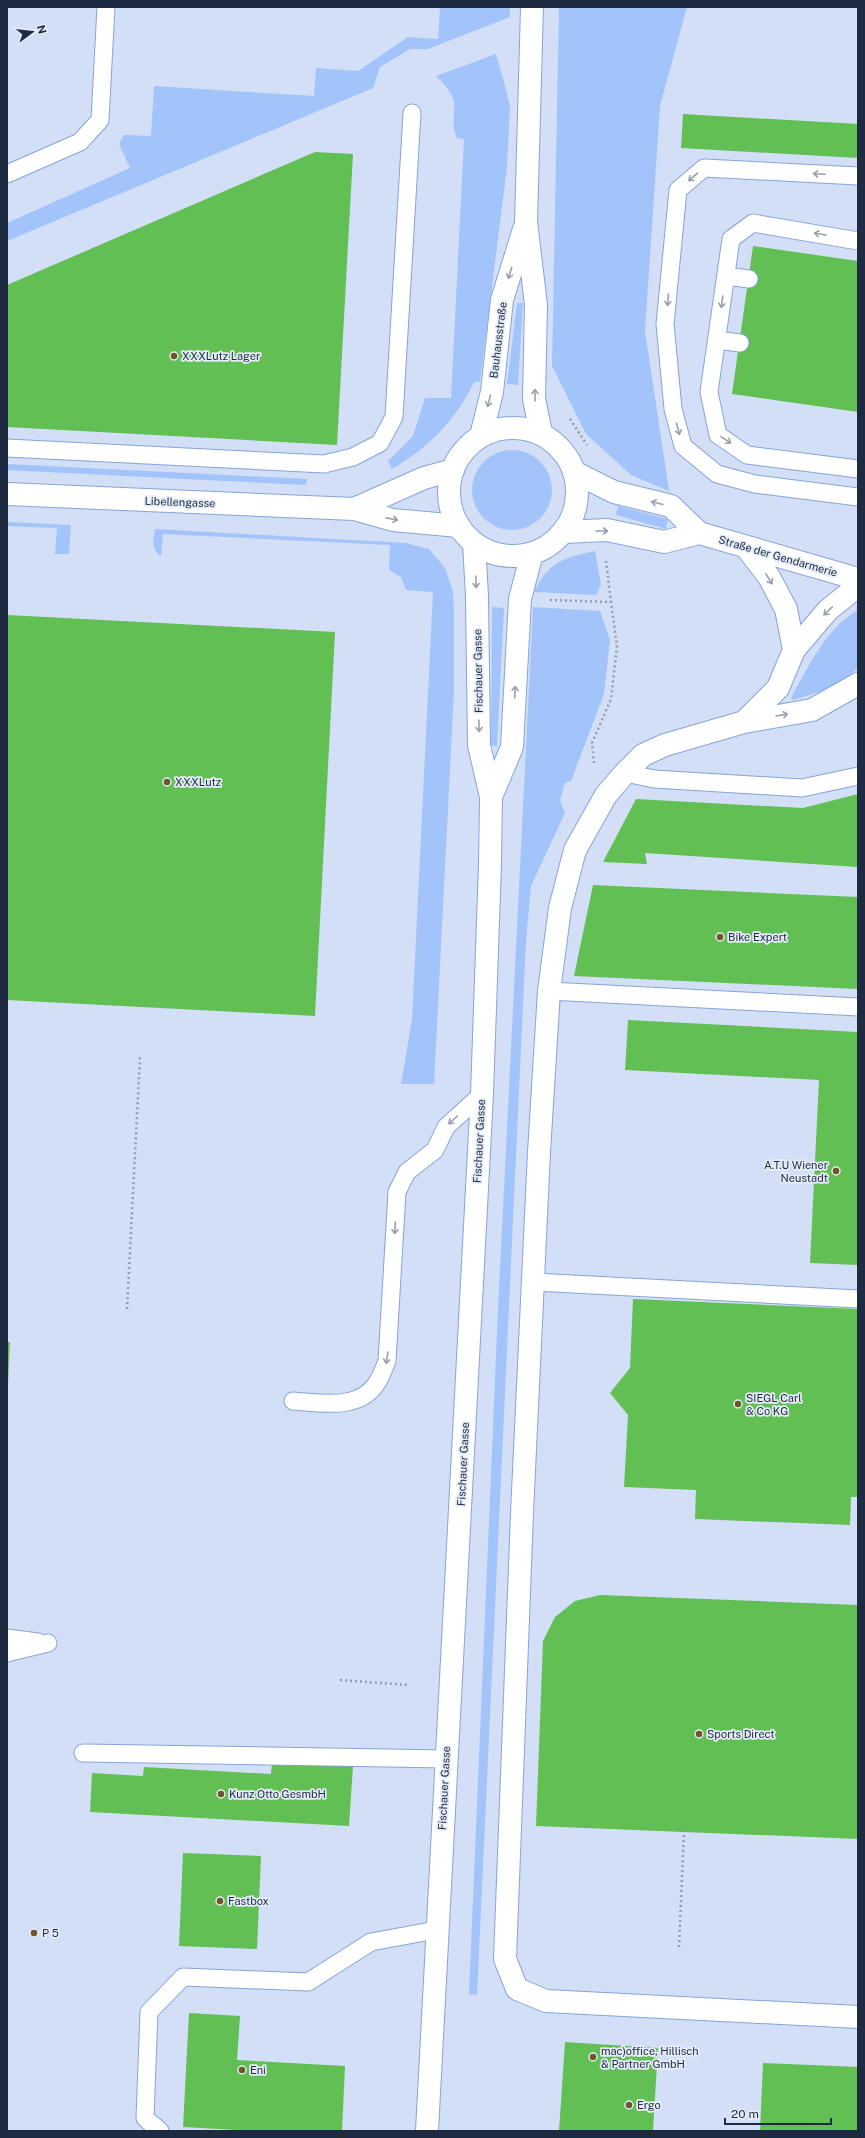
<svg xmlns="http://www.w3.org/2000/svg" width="865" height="2138" font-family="'Public Sans',sans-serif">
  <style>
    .green { fill: #a3c3fb }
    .building { fill: #62bf54 }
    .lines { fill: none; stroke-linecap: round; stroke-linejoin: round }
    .service-casing { stroke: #86a4d9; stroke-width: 19 }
    .minor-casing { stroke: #86a4d9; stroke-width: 24 }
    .secondary-casing { stroke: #86a4d9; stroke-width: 24 }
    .path { stroke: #909db3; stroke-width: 2.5; stroke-dasharray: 2 3; stroke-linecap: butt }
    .service { stroke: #fff; stroke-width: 17 }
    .minor { stroke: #fff; stroke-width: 22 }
    .secondary { stroke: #fff; stroke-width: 22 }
    .oneway { stroke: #9a9fa9 }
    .poi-dot { fill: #6f5627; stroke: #e5ecf7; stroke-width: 1.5 }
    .labels { text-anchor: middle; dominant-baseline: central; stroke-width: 3.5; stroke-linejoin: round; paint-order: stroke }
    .street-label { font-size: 11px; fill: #1e2a3f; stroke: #e5ecf7 }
    .poi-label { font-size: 11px; fill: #1e2a3f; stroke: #e5ecf7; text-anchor: start }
  </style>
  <rect width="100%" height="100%" fill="#d2dff6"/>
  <!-- green -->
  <path class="green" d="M440,7h70v10l-82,32h-18l-30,18 -7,21 -366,153v-18l123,-55 -11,-24 5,-9 27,1 3,-50 160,10 2,-28 42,3 50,-34 30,2z
    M559,7h128l-27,99 -15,225 24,160 -38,-16 -45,-41 -34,-68z
    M496,54l14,51 -3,62 -27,215h-6c-18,38 -46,66 -82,87l-4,-8 25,-25 12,-38h26l13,-259 -7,-1c-6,-12 -2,-22 -3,-35 -1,-10 -11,-20 -18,-27z
    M517,303h6l-5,82 -11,-1z
    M472 490a40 40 0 1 1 80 0a40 40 0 1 1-80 0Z
    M7,464l300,15 -1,6 -299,-15z
    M618,506l50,13 -2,10 -50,-14z
    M7,522l64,3 -2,29h-14l2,-26 -50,-2z
    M155,529l251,14 23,6 16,19 8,24 1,22v76l-20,394h-33l11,-65 21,-427 -27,-2 -5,-13 -12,-7 1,-25 -227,-11 -2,22c-10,-6 -8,-17 -6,-27z
    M595,551l6,34 -5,10 -62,-3c15,-31 30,-34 61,-41z
    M492,607l12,1 -7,138 -6,-1z
    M533,607l67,4 10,29 -6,54 -33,87 -6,2 -5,17 5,13 -34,73 -5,54 -49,1055 -8,-1 29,-685z
    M858,610v58c-20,20 -39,24 -65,32l-2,-2c17,-31 35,-70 67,-88z"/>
  <!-- building -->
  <path class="building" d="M683,114l175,10v34l-177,-10z
    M315,152l38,2 -16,291 -330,-18v-142z
    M753,246l105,15v151l-126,-18z
    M7,615l328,17 -20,384 -308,-16z
    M858,794v73l-213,-14 2,11 -44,-2 33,-63 167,9z
    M593,885l265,12v92l-284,-13z
    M628,1020l230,12v233l-48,-2 9,-183 -194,-10z
    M633,1299l225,10v188h-7l-1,28 -155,-6 1,-29 -72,-3 4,-72 -18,-22 20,-25z
    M7,1342h3l-2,41h-1z
    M600,1595l258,10v234l-322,-13 7,-185 12,-24 20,-16z
    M272,1762l81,4 -4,60 -259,-14 2,-39 51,3 1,-9 127,7z
    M183,1853l78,3 -4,93 -78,-3z
    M189,2013l51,3 -3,44 108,6 -3,65h-87l-72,-4z
    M565,2042l93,6 -5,83h-94z
    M763,2063l95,4v64h-98z"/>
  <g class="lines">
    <defs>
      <path id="service" d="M7,174l73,-32 20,-22 6,-113
        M858,176l-154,-8 -26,22 -13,134 8,85 10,37 34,28 38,10 103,13
        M858,241l-105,-18 -22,16 -22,153 9,43 29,20 111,14
        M726,276l23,3
        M717,340l23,3
        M7,448l317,16 29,-7 27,-14 14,-26 18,-304
        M625,773l29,6 148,9 56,-12
        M549,991l309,16
        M534,1282l324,17
        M293,1401c29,2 68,10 85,-20 4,-6 6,-13 9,-20l10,-169 10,-20 28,-22 11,-23 36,-33
        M7,1638l31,4
        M7,1653l41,-10
        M83,1753l363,6
        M160,2131l-15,-13 4,-106 34,-35 125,5 63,-40 65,-12"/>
      <path id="minor" d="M574,472l40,20 57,14 28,27 159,46
        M7,494l347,15 39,11 66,6
        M354,509l70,-31 29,-8
        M563,532l44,-2 57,12 35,-9
        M746,547l23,30 17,32 8,41
        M858,684l-46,26 -68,12 -79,23 -22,10 -18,18 -19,22 -31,55 -15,58 -11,83 -10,161 -17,361 -17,446 12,30 29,12 312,16
        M744,722l34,-34 16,-38 34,-40 30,-24"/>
      <path id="secondary" d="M532,7l-6,215 10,83 -2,94 7,34
        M449 492a64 64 0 1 1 128 0a64 64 0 1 1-128 0Z
        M481,436l11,-44 10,-92 22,-71
        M491,797l21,-50 8,-148 12,-46
        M427,2131l55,-1037 8,-230 1,-67 -12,-52 -2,-149 -3,-53"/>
    </defs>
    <!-- service casing -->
    <use href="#service" class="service-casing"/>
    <!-- minor casing -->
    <use href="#minor" class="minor-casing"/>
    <!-- secondary casing -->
    <use href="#secondary" class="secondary-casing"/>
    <!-- path -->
    <path class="path" d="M570,419l17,26
      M606,561l5,41
      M550,600l61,2 6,44 -6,53 -19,44 2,20
      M127,1309l13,-252
      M340,1680l68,5
      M679,1947l5,-115"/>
    <!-- service -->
    <use href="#service" class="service"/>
    <!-- minor -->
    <use href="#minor" class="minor"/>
    <!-- secondary -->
    <use href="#secondary" class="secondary"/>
  </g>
  <!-- one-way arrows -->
  <defs><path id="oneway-shaft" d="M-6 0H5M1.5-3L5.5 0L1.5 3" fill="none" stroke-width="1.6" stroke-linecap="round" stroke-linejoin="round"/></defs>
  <g class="oneway">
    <use href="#oneway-shaft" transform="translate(819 174) rotate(-177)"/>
    <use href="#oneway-shaft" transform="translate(693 177) rotate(139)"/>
    <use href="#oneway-shaft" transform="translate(820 234) rotate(-171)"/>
    <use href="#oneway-shaft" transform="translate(510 273) rotate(107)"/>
    <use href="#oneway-shaft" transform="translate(668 300) rotate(95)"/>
    <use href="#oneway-shaft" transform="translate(722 302) rotate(98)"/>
    <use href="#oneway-shaft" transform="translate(535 395) rotate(-91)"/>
    <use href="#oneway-shaft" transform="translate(489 401) rotate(104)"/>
    <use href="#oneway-shaft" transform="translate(678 429) rotate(75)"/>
    <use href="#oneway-shaft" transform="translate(726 440) rotate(34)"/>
    <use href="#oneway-shaft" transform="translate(657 503) rotate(-166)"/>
    <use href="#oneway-shaft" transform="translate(392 519) rotate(11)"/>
    <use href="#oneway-shaft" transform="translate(602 531)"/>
    <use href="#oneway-shaft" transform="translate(769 579) rotate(58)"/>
    <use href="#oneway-shaft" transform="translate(476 582) rotate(87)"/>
    <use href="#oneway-shaft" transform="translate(828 611) rotate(136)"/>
    <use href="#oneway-shaft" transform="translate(515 692) rotate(-87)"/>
    <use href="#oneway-shaft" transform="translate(782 715) rotate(-10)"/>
    <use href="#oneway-shaft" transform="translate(479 726) rotate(89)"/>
    <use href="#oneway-shaft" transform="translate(453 1120) rotate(138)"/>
    <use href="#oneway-shaft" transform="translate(395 1228) rotate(93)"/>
    <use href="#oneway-shaft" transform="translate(387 1358) rotate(99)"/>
  </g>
  <!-- markers -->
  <g class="poi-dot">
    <circle cx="174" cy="356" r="4"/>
    <circle cx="167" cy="782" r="4"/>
    <circle cx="720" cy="937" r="4"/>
    <circle cx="836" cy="1171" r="4"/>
    <circle cx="738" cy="1404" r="4"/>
    <circle cx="699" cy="1734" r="4"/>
    <circle cx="221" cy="1794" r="4"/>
    <circle cx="220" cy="1901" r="4"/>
    <circle cx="34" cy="1933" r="4"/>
    <circle cx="593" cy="2057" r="4"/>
    <circle cx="242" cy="2070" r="4"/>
    <circle cx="629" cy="2105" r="4"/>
  </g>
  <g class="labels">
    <!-- street labels -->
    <g class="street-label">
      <text transform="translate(498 340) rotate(-83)">Bauhausstraße</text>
      <text transform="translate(180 502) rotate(2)">Libellengasse</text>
      <text transform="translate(778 556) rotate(16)">Straße der Gendarmerie</text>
      <text transform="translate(478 671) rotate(-91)">Fischauer Gasse</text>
      <text transform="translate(479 1141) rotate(-87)">Fischauer Gasse</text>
      <text transform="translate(463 1464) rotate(-87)">Fischauer Gasse</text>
      <text transform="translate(444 1788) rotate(-87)">Fischauer Gasse</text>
    </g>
    <!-- poi labels -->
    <g class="poi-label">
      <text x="182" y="356">XXXLutz Lager</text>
      <text x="175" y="782">XXXLutz</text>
      <text x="728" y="937">Bike Expert</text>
      <text x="828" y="1165" text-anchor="end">A.T.U Wiener<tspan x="828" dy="13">Neustadt</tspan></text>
      <text x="746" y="1398">SIEGL Carl<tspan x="746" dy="13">&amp; Co KG</tspan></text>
      <text x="707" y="1734">Sports Direct</text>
      <text x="229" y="1794">Kunz Otto GesmbH</text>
      <text x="228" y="1901">Fastbox</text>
      <text x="42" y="1933">P 5</text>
      <text x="601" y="2051">mac)office, Hillisch<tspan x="601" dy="13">&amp; Partner GmbH</tspan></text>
      <text x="250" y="2070">Eni</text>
      <text x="637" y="2105">Ergo</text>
    </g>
  </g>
  <!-- border -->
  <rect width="865" height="2138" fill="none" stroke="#1e2a3f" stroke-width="16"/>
  <!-- north arrow -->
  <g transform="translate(32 32) rotate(75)" stroke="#e5ecf7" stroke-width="3" paint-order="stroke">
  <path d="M0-3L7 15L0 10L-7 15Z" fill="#1e2a3f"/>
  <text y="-6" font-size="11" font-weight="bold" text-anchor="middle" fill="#1e2a3f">N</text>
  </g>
  <!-- scale -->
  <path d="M725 2118v6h106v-6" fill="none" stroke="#1e2a3f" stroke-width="2"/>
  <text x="731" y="2118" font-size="12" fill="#1e2a3f" stroke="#e5ecf7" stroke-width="3" paint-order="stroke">20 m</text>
</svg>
